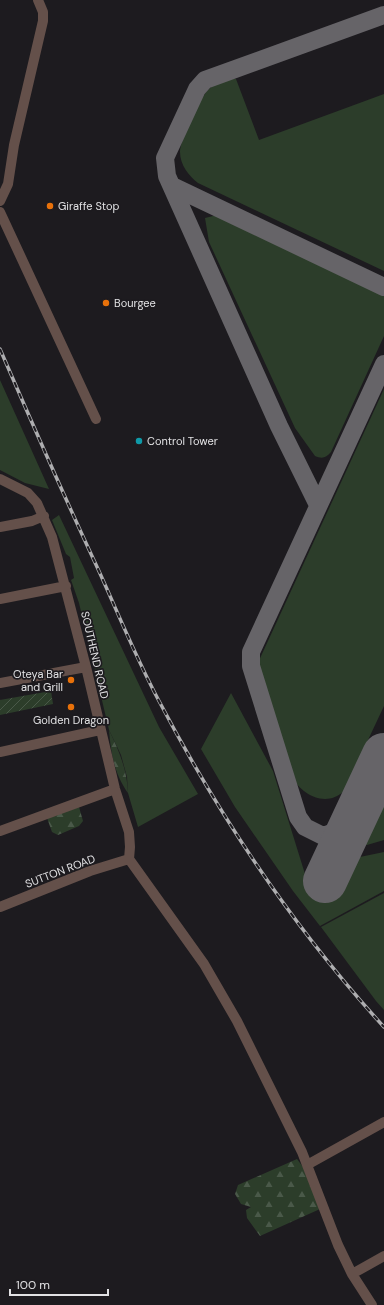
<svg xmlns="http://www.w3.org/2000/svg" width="384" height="1305" font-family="'DM Sans',sans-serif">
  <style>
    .green { fill: #2c3d2a }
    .forest { fill: url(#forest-firs) }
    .garden { fill: url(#garden-furrows) }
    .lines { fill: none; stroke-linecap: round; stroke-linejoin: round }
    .taxiway { stroke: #666468; stroke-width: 18 }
    .runway { stroke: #666468; stroke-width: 44 }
    .minor { stroke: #64504a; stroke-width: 10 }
    .rail-casing { stroke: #aeaeb0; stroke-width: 3.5 }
    .rail { stroke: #1d1b1f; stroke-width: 2; stroke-dasharray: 6; stroke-linecap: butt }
    .food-dot { fill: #e8710a; stroke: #1d1b1f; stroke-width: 1.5 }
    .culture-dot { fill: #0f9aa8; stroke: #1d1b1f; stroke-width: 1.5 }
    .labels { text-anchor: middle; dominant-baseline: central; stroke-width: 3.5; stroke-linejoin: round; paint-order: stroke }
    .poi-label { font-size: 11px; fill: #e2e2e4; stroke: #1d1b1f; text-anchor: start }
    .street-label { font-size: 11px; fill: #e2e2e4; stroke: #1d1b1f }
  </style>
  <defs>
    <pattern id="forest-firs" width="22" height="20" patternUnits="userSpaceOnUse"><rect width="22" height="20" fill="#2c3d2a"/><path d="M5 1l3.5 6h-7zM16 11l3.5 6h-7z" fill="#4a5949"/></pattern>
    <pattern id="garden-furrows" width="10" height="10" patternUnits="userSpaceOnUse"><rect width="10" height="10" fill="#2c3d2a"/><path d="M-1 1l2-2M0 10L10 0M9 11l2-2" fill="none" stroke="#4a5949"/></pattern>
  </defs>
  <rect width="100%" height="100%" fill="#1d1b1f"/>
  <!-- green -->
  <path class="green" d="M228,78l8,1 23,61 125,-46v177l-186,-88c-9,-7 -18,-18 -18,-31 0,-12 19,-51 27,-61 6,-6 13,-10 21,-13z
    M221,214l163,78v44l-53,116c-5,6 -9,7 -16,4l-20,-28 -86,-186 -4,-24z
    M0,380l49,109 -24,-6 -25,-13z
    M384,389v317l-40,85c-18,17 -42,4 -52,-14l-36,-110z
    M59,515l100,212 39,67 -60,33 -10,-34 -1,-16 -6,-22 -12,-25 -30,-127 -8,-23 3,-2 -4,-21 -4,-3 -14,-34z
    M231,693l42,78 32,103 32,15 13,-13 5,-18 29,-6v39l-64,35 -27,-35 -58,-84 -34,-58z
    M384,792v48l-17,5 -8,-1z
    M384,893v117l-8,-9 -55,-74z"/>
  <!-- forest -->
  <path class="forest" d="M109,730c10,21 18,39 19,63 -14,-20 -17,-39 -19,-63z
    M79,807l4,14 -4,5 -21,9 -6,-3 -5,-14z
    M297,1159l6,8 17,42 -60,27 -13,-18 -1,-8 5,-3 -10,-3 -6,-10 3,-9z"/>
  <!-- garden -->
  <path class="garden" d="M51,691l2,13 -53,11v-15z"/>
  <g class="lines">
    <!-- taxiway -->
    <path class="taxiway" d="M172,186l212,101
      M318,505l-39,-79 -112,-250 -2,-18 32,-69 8,-9 179,-65
      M355,817l-12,12 -20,7 -18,-9 -7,-10 -47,-151v-14l133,-288"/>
    <!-- runway -->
    <path class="runway" d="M325,881l59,-126"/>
    <!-- minor -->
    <path class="minor" d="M0,201l8,-17 6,-39 29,-124v-9l-5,-12
      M0,212l96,207
      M0,479l28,14 9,10 15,34 34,130 29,122 14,43 1,15 -1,12
      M0,527l32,-6 12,-5
      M0,599l66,-13
      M0,683l86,-16
      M0,752l100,-22
      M0,831l115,-42
      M129,859l75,105 33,57 65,131 36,93 14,29 20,31
      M0,907l90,-36 39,-12
      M307,1165l77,-43
      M352,1274l32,-18"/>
    <defs>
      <path id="rail" d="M0,349c32,74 64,147 98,220 20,44 38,89 61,132 61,116 136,229 225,326"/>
    </defs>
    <!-- rail casing -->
    <use href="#rail" class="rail-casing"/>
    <!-- rail -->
    <use href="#rail" class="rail"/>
  </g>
  <!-- markers -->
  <g class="food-dot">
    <circle cx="50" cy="206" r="4"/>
    <circle cx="106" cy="303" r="4"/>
    <circle cx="71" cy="680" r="4"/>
    <circle cx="71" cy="707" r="4"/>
  </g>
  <circle class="culture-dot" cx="139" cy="441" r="4"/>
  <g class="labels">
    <!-- poi labels -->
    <g class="poi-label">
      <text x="58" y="206">Giraffe Stop</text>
      <text x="114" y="303">Bourgee</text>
      <text x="147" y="441">Control Tower</text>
      <text x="63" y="674" text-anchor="end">Oteya Bar<tspan x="63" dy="13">and Grill</tspan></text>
      <text x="71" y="720" text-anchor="middle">Golden Dragon</text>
    </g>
    <!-- street labels -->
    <g class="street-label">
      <text transform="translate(95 655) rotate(77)">SOUTHEND ROAD</text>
      <text transform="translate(60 871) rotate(-21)">SUTTON ROAD</text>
    </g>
  </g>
  <!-- scale -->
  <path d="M10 1289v6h98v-6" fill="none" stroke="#e2e2e4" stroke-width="2"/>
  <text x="16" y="1289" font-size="12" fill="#e2e2e4" stroke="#1d1b1f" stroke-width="3" paint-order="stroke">100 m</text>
</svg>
